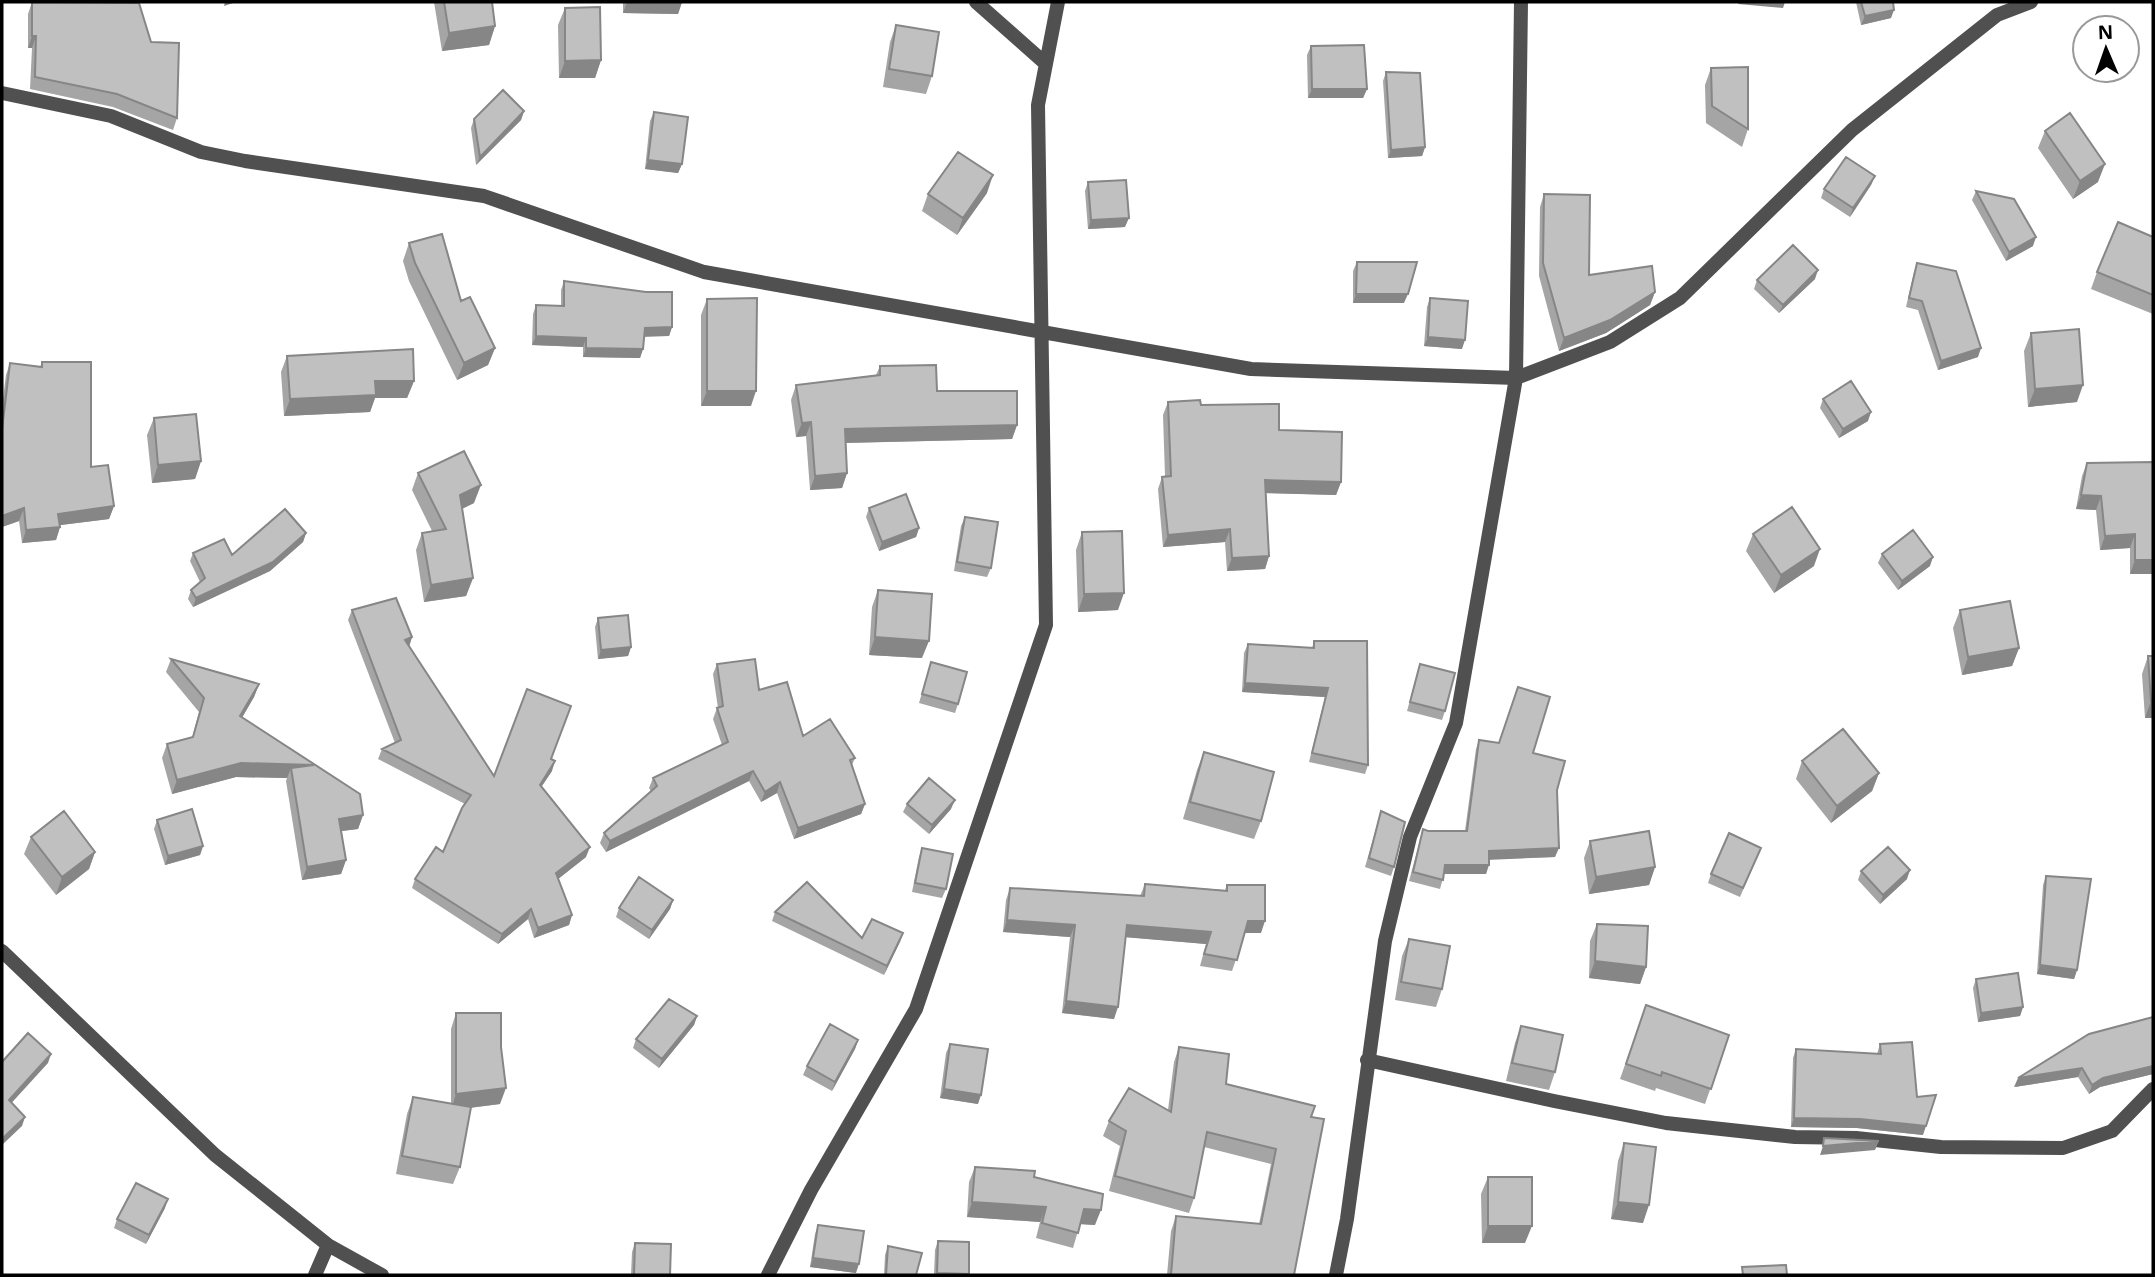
<svg xmlns="http://www.w3.org/2000/svg" width="2155" height="1277" font-family="'Noto Sans',sans-serif">
  <style>
    .lines { fill: none; stroke-linecap: round; stroke-linejoin: round }
    .street { stroke: #505050; stroke-width: 14 }
    .wall { fill: #a5a5a5 }
    .shaded-wall { fill: #868686 }
    .building { fill: #c0c0c0; stroke: #868686; stroke-width: 2 }
  </style>
  <rect width="100%" height="100%" fill="#fff"/>
  <g class="lines">
    <!-- street -->
    <path class="street" d="M976,2l70,62
      M2,93l109,23 90,36 44,9 239,35 220,76 547,97 265,9 94,-36 70,-44 172,-168 145,-115 34,-13
      M2,951l213,204 113,90 54,30
      M1367,1060l187,41 112,22 129,14 61,1 85,9 122,1 49,-17 41,-42
      M315,1275l13,-30
      M768,1275l43,-85 105,-181 130,-384 -8,-520 20,-103
      M1336,1275l11,-56 38,-278 25,-104 46,-114 60,-345 5,-376"/>
  </g>
  <!-- wall -->
  <path class="wall" d="M32,2l119,40 26,76 -4,12 -60,-23 -83,-18 2,-41h-4v-34z
    M434,2h58l3,24 -6,19 -47,6z
    M623,2h59l-4,12 -55,-1z
    M1856,2h37l-2,16 -30,7z
    M565,8l36,52 -6,18h-36l-1,-53z
    M896,25l36,51 -6,18 -43,-7 7,-45z
    M1311,46l56,43 -4,9h-55l-1,-43z
    M1711,68l37,61 -6,18 -36,-24 -1,-38z
    M1386,72l39,75 -3,9 -34,2 -5,-77z
    M524,111l-3,9 -45,45 -5,-37 3,-9z
    M654,112l28,52 -4,9 -33,-4 5,-48z
    M2045,131l53,51 -25,17 -35,-51z
    M1875,176l-4,9 -21,32 -29,-19 3,-9z
    M1088,182l37,45 -37,2 -3,-38z
    M1976,191l57,55 -27,15 -34,-61z
    M987,193l-30,42 -35,-24 6,-17z
    M1544,194l45,81 66,17 -5,13 -44,28 -47,18 -20,-75 1,-69z
    M2153,237v77l-62,-25 6,-17z
    M409,243l52,58 34,47 -7,17 -31,15 -48,-99 -6,-20z
    M1357,262l47,41h-51v-32z
    M1917,263l61,94 -40,13 -20,-60 -12,-3 8,-35z
    M1815,279l-36,34 -25,-24 3,-9z
    M564,281l108,46 -3,9h-25l-1,13 -3,9 -57,-1v-10l-51,-2 1,-31 3,-9 25,1v-16z
    M1430,298l32,51 -38,-3 3,-39z
    M707,299l44,107h-50v-91z
    M2031,333l46,69 -49,5 -4,-56z
    M287,356l127,25 -7,17h-32l-5,14 -86,4 -3,-44z
    M42,362l49,105 23,39 -5,13 -49,6v2l-4,13 -34,3 -3,-22 -17,6v-121l4,-31 4,-12 30,4z
    M880,366l137,59 -5,14 -166,4 1,30 -5,15 -32,2 -4,-54 -10,1 -5,-37 5,-15 80,-10z
    M1823,399l45,22 -29,17 -19,-30z
    M1168,402l33,3 78,25 62,52 -5,13 -70,-2 3,63 -4,13 -38,2 -2,-29 -62,5 -5,-58 4,-12 3,-1 -2,-61z
    M154,418l47,43 -6,18 -43,4 -5,-48z
    M2153,462v112h-23v-26l-30,2 -4,-40 -20,-1 6,-33 5,-13z
    M418,473l56,30 -12,6 11,69 -7,18 -42,6 -8,-52 6,-17 10,-2 -20,-41z
    M869,508l50,20 -3,9 -37,14 -13,-34z
    M965,517l26,51 -4,9 -33,-6 7,-45z
    M1082,532l36,78 -40,2 -2,-62z
    M306,533l-3,9 -33,29 -77,36 -5,-8 3,-9 9,-8 -10,-21 3,-8 39,2z
    M1753,534l61,32 -40,27 -28,-42z
    M1882,554l48,12 -32,24 -20,-27z
    M878,590l44,68 -53,-3 3,-48z
    M352,610l60,27 -3,9 85,130 57,-17 1,12 -11,16 45,70 -28,22 14,36 -3,10 -35,13 -6,-19 -30,25 -86,-56 3,-9 28,-27 22,-48 -87,-45 4,-10 13,-6 -47,-123z
    M1960,610l59,38 -7,18 -50,9 -9,-47z
    M598,618l33,29 -3,9 -30,3 -3,-32z
    M1314,641l54,124 -3,9 -56,-12 16,-65 -83,-5 2,-39 4,-9 64,4z
    M2148,656h5v62h-8l-3,-44z
    M171,659l88,25 -5,13 -12,20 121,98 -5,14 -17,2 5,29 -5,14 -39,6 -16,-99 1,-3 -51,-1 -64,17 -10,-36 5,-14 25,-6 7,-26 -33,-40z
    M931,662l27,42 -3,9 -36,-10z
    M717,664l42,26 44,46 52,22 -3,7 13,39 -4,10 -67,25 -17,-46 -16,9 -12,-21 -143,71 -6,-9 4,-10 47,-42 -2,-3 4,-10 69,-33 -9,-26 4,-11h1l-5,-34z
    M1420,664l25,47 -3,9 -35,-9z
    M1479,740l54,13 24,37 -2,67 -66,2 -3,15h-42l-4,15 -31,-8 14,-52 5,2h37l11,-82z
    M1204,752l57,69 -7,18 -71,-20 14,-49z
    M1802,761l77,12 -7,18 -41,32 -35,-44z
    M907,804l44,5 -22,25 -26,-22z
    M1381,811l13,56 -3,9 -26,-9z
    M157,820l46,26 -3,9 -35,10 -11,-36z
    M31,837l64,15 -6,17 -33,26 -32,-41z
    M1590,841l65,26 -6,18 -60,9 -5,-36z
    M922,848l24,41 -4,9 -30,-6 7,-35z
    M1761,848l-21,49 -32,-14 3,-9z
    M1861,871l46,8 -27,25 -22,-24z
    M2046,876l31,94 -3,9 -37,-5 6,-89z
    M1145,884l80,6 2,-5 34,48h-16l-13,38 -32,-5 6,-22 -80,-7 -12,82 -52,-6 8,-76 -67,-5 3,-32 4,-12 130,8z
    M673,900l-3,9 -21,30 -33,-22 3,-9z
    M775,912l87,26 41,-5 -19,42 -112,-54z
    M1597,924l49,43 -6,17 -51,-6 1,-37z
    M1409,939l33,50 -6,18 -41,-7 7,-44z
    M1976,979l47,28 -3,9 -42,6 -5,-34z
    M1646,1005l83,30 -24,69 -49,-16 -1,3 -35,-12z
    M456,1013l44,91 -30,4 -10,59 -7,17 -57,-10 11,-60 6,-17 38,7v-75z
    M697,1016l-3,9 -35,43 -26,-20 3,-9z
    M2153,1017v57l-53,13 -11,7 -11,-17 -64,10z
    M1521,1026l34,46 -6,18 -43,-9 9,-38z
    M858,1040l-3,9 -23,42 -29,-16 4,-9z
    M950,1044l28,60 -38,-6 6,-45z
    M1880,1044l37,53 6,38 -66,-7 -66,-1 2,-69 3,-9 81,5z
    M1179,1047l47,37 85,33 -17,158h-127l4,-44 5,-15 83,8 12,-60 -67,-17 -10,51 -5,15 -80,-22 11,-45 -17,-10 6,-15 59,-11 6,-48z
    M1624,1143l19,80 -32,-4 7,-58z
    M975,1167l59,10 61,48 -15,-1 -7,24 -37,-10 4,-16 -73,-5 2,-35z
    M1488,1177l37,66h-43l-1,-49z
    M165,1208l-19,36 -32,-16 3,-9z
    M818,1225l38,48 -46,-6 5,-33z
    M938,1241l30,34h-34l1,-25z
    M635,1243l35,32h-39l1,-23z
    M888,1246l28,29h-32l1,-20z"/>
  <!-- shaded-wall -->
  <path class="shaded-wall" d="M225,2h11l-12,4z
    M627,2h55l-4,12 -55,-1z
    M1739,2h46l-2,6 -45,-4z
    M1894,10l-3,8 -30,7 4,-9z
    M495,26l-6,19 -47,6 7,-18z
    M32,36h4l-4,12h-4z
    M601,60l-6,18h-36l6,-17z
    M1312,89h55l-4,9h-55z
    M524,111l-3,9 -45,45 4,-8z
    M1425,147l-3,9 -34,2 3,-8z
    M648,160l34,4 -4,9 -33,-4z
    M2105,164l-7,18 -25,17 7,-18z
    M993,175l-6,18 -30,42 6,-17z
    M1875,176l-4,9 -21,32 3,-9z
    M1129,218l-4,9 -37,2 3,-9z
    M2036,237l-3,9 -27,15 3,-9z
    M1818,270l-3,9 -36,34 4,-8z
    M1655,292l-5,13 -44,28 -47,18 5,-13z
    M1356,294h52l-4,9h-51z
    M672,327l-3,9 -28,1 4,-9z
    M536,336l50,2 -3,9 -51,-2z
    M1428,337l37,3 -3,9 -38,-3z
    M495,348l-7,17 -31,15 7,-17z
    M586,348l57,1 -3,9 -57,-1z
    M1981,348l-3,9 -40,13 3,-9z
    M375,381h39l-7,17h-32l-5,14 -86,4 6,-17z
    M2083,385l-6,17 -49,5 7,-18z
    M707,391h49l-5,15h-50z
    M1871,412l-3,9 -29,17 4,-9z
    M811,422l-5,14 -10,1 6,-14z
    M1017,425l-5,14 -173,4 6,-14z
    M201,461l-6,18 -43,4 6,-18z
    M847,473l-5,15 -32,2 5,-14z
    M1265,480l76,2 -5,13 -75,-2z
    M481,485l-7,18 -21,10 7,-18z
    M2081,495l20,1 -5,14 -20,-1z
    M114,506l-5,13 -56,7 5,-12z
    M24,508l-5,13 -17,6v-11z
    M60,527l-4,13 -34,3 4,-13z
    M919,528l-3,9 -37,14 3,-9z
    M1230,529l-5,13 -62,5 5,-12z
    M306,533l-3,9 -33,29 -77,36 3,-9z
    M2135,534l-5,14 -30,2 5,-14z
    M1820,549l-6,17 -40,27 7,-18z
    M1269,556l-4,13 -38,2 5,-13z
    M1933,557l-3,9 -32,24 4,-9z
    M2135,560h18v14h-23z
    M473,578l-7,18 -42,6 7,-17z
    M1124,593l-6,17 -40,2 6,-18z
    M412,637l-3,10 -4,-7z
    M875,637l54,4 -7,17 -53,-3z
    M631,647l-3,9 -30,3 3,-9z
    M2019,648l-7,18 -50,9 6,-18z
    M1245,683l83,5 -3,9 -83,-5z
    M259,684l-5,13 -19,33 5,-14z
    M2151,701h2v17h-8z
    M555,761l-3,10 -16,24 4,-10z
    M241,763l73,2 -23,3 -4,10 -51,-1 -64,17 5,-14z
    M753,771l-4,10 -143,71 4,-11z
    M1879,773l-7,18 -41,32 6,-17z
    M780,782l-3,11 -16,9 4,-10z
    M955,800l-4,9 -22,25 3,-9z
    M865,804l-4,10 -67,25 4,-11z
    M363,815l-5,14 -24,3 5,-13z
    M203,846l-3,9 -35,10 3,-9z
    M590,847l-4,10 -33,26 3,-10z
    M1559,848l-4,9 -69,3 3,-9z
    M95,852l-6,17 -33,26 6,-18z
    M346,860l-5,14 -39,6 5,-13z
    M1445,865h44l-3,9h-44z
    M1655,867l-6,18 -60,9 7,-17z
    M1910,870l-3,9 -27,25 3,-9z
    M673,900l-3,9 -21,30 3,-9z
    M531,909l-3,10 -30,25 4,-10z
    M572,915l-3,10 -35,13 4,-10z
    M1007,920l68,5 -5,12 -67,-5z
    M1248,921h17l-4,12h-17z
    M1127,925l84,7 -5,12 -83,-7z
    M903,933l-3,9 -16,33 3,-9z
    M1595,961l51,6 -6,17 -51,-6z
    M2040,965l37,5 -3,9 -37,-5z
    M1066,1001l52,6 -4,12 -52,-6z
    M2023,1007l-3,9 -42,6 3,-9z
    M697,1016l-3,9 -35,43 3,-9z
    M858,1040l-3,9 -23,42 3,-9z
    M51,1054l-3,9 -42,46 3,-9z
    M2153,1066v8l-53,13 -11,7 3,-9 11,-7z
    M2082,1068l-4,9 -64,10 4,-9z
    M506,1088l-6,16 -49,6 5,-16z
    M944,1089l37,6 -3,9 -38,-6z
    M25,1117l-3,9 -20,19v-6z
    M1794,1118l66,1 66,7 -3,9 -66,-7 -66,-1z
    M1879,1141l-4,9 -55,5 3,-9z
    M168,1199l-3,9 -19,36 3,-9z
    M972,1202l74,5 -6,15 -73,-5z
    M1618,1202l31,3 -6,18 -32,-4z
    M1084,1209l17,1 -6,15 -16,-1z
    M1488,1226h44l-7,17h-43z
    M813,1258l46,6 -3,9 -46,-6z
    M937,1273l32,1 -1,1h-31z"/>
  <!-- building -->
  <path class="building" d="M32,2l107,1 12,39 28,1 -2,75 -60,-24 -82,-17 1,-41h-4z
    M444,2h48l3,24 -46,7z
    M1861,2h32l1,8 -29,6z
    M600,7l1,53 -36,1v-53z
    M896,25l43,7 -7,44 -43,-7z
    M1364,45l3,44h-55l-1,-43z
    M1748,67v62l-36,-23 -1,-38z
    M1386,72l34,1 5,74 -34,3z
    M503,90l21,21 -44,46 -6,-38z
    M654,112l34,5 -6,47 -34,-4z
    M2070,113l35,51 -25,17 -35,-50z
    M958,152l35,23 -30,43 -35,-24z
    M1846,157l29,19 -22,32 -29,-19z
    M1126,180l3,38 -38,2 -3,-38z
    M1976,191l38,8 22,38 -27,15z
    M1544,194l46,1 -1,80 63,-9 3,26 -45,28 -46,18 -21,-75z
    M2118,222l35,15v58l-56,-23z
    M442,234l19,67 9,-4 25,51 -31,15 -49,-100 -6,-20z
    M1793,245l25,25 -35,35 -26,-25z
    M1357,262h60l-9,32h-52z
    M1917,263l39,8 25,77 -40,13 -19,-60 -13,-3z
    M564,281l82,11h26v35l-27,1 -2,21 -57,-1v-10l-50,-2v-31l28,1z
    M757,298l-1,93h-49v-92z
    M1430,298l38,3 -3,39 -37,-3z
    M2079,329l4,56 -48,4 -4,-56z
    M413,349l1,32h-39l1,14 -86,4 -3,-43z
    M42,362h49v105l17,-2 6,41 -56,8 2,13 -34,3 -2,-22 -22,8v-87l8,-66 32,4z
    M936,365l1,26h80v34l-172,4 2,44 -32,3 -4,-54 -9,1 -6,-38 84,-10v-9z
    M1851,381l20,31 -28,17 -20,-30z
    M1200,400l1,5 78,-1v26l63,2 -1,50 -76,-2 4,76 -37,2 -2,-29 -62,6 -6,-58 9,-1 -3,-74z
    M196,414l5,47 -43,4 -4,-47z
    M464,451l17,34 -21,10 13,83 -42,7 -9,-52 24,-4 -28,-56z
    M2153,462v98h-18v-26l-30,2 -4,-40 -20,-1 6,-32z
    M906,494l13,34 -37,14 -13,-34z
    M1792,507l28,42 -39,26 -28,-41z
    M285,509l21,24 -33,29 -77,36 -5,-8 14,-12 -12,-25 31,-14 8,16z
    M965,517l33,5 -7,46 -34,-6z
    M1913,530l20,27 -31,24 -20,-27z
    M1122,531l2,62 -40,1 -2,-62z
    M878,590l54,4 -3,47 -54,-4z
    M396,598l16,39 -7,3 89,136 33,-87 44,17 -20,53 4,2 -15,24 50,62 -34,26 16,42 -34,13 -7,-19 -29,25 -87,-55 21,-32 7,5 19,-44 9,-13 -89,-46 19,-9 -49,-130z
    M2010,601l9,47 -51,9 -8,-47z
    M628,615l3,32 -30,3 -3,-32z
    M1314,641h53l1,124 -56,-12 16,-65 -83,-5 3,-39 66,4z
    M2148,656h5v45h-2z
    M171,659l88,25 -19,32 120,78 3,21 -24,4 7,41 -39,7 -16,-99 23,-3 -73,-2 -64,17 -10,-36 26,-7 11,-39z
    M755,659l4,31 28,-8 16,54 27,-17 25,39 -5,2 15,44 -67,24 -18,-46 -15,10 -12,-21 -143,70 -6,-8 53,-47 -4,-8 75,-36 -11,-34 6,-2 -6,-42z
    M931,662l36,10 -9,32 -36,-10z
    M1420,664l35,9 -10,38 -35,-9z
    M1518,687l32,10 -17,56 32,8 -8,29 2,58 -70,3v14h-44l-2,15 -30,-8 10,-43 5,2h39l12,-91 20,3z
    M1843,729l36,44 -42,33 -35,-45z
    M1204,752l70,20 -13,49 -71,-19z
    M929,778l26,22 -23,25 -25,-21z
    M192,809l11,37 -35,10 -11,-36z
    M64,811l31,41 -33,25 -31,-40z
    M1381,811l24,11 -11,45 -25,-9z
    M1649,831l6,36 -59,10 -6,-36z
    M1729,833l32,15 -18,40 -32,-14z
    M1888,847l22,23 -27,25 -22,-24z
    M922,848l31,6 -7,35 -31,-6z
    M2046,876l45,3 -14,91 -37,-5z
    M639,877l34,23 -21,30 -33,-22z
    M807,882l55,56 10,-19 31,14 -16,33 -112,-54z
    M1145,884l82,7v-6h38v36h-17l-11,39 -33,-6 7,-22 -84,-7 -9,82 -52,-6 9,-76 -68,-5 3,-32 134,8z
    M1597,924l51,2 -2,41 -51,-6z
    M1409,939l41,7 -8,43 -41,-7z
    M2018,973l5,34 -42,6 -5,-34z
    M669,999l28,17 -35,43 -26,-20z
    M1646,1005l83,30 -18,54 -49,-17 -1,4 -35,-12z
    M456,1013h45v34l5,41 -50,6z
    M2153,1017v49l-50,12 -11,7 -10,-17 -64,10 71,-44z
    M830,1024l28,16 -23,42 -28,-16z
    M1521,1026l42,9 -8,37 -43,-9z
    M28,1033l23,21 -42,46 16,17 -23,22v-77z
    M1912,1042l5,55 19,-2 -10,31 -66,-7 -66,-1 2,-69 85,5 -1,-10z
    M950,1044l38,5 -7,46 -37,-6z
    M1179,1047l50,7 -3,30 89,22 -4,11 13,2 -30,156h-123l5,-59 85,8 15,-75 -69,-17 -13,66 -79,-22 11,-45 -17,-10 20,-33 42,24z
    M413,1097l58,10 -11,60 -58,-11z
    M1824,1138l55,3 -56,5z
    M1624,1143l32,4 -7,58 -31,-3z
    M975,1167l60,4 -1,6 69,17 -2,16 -17,-1 -6,24 -36,-10 4,-16 -74,-5z
    M1488,1177h44v49h-44z
    M136,1183l32,16 -19,36 -32,-16z
    M818,1225l46,6 -5,33 -46,-6z
    M938,1241l31,1v32l-32,-1z
    M635,1243l36,1 -1,31h-36z
    M888,1246l34,7 -6,22h-30z
    M1786,1265l1,10h-44l-1,-8z"/>
  <!-- border -->
  <rect width="2155" height="1277" fill="none" stroke="#000000" stroke-width="7"/>
  <!-- north arrow -->
  <g transform="translate(2106 49) rotate(358)"><circle r="33" fill="#ffffff" stroke="#999999" stroke-width="2"/>
  <path d="M0-5L12 26L0 18L-12 26Z" fill="#000000"/>
  <text y="-10" font-size="19" font-weight="bold" text-anchor="middle" fill="#000000">N</text>
  </g>
</svg>
